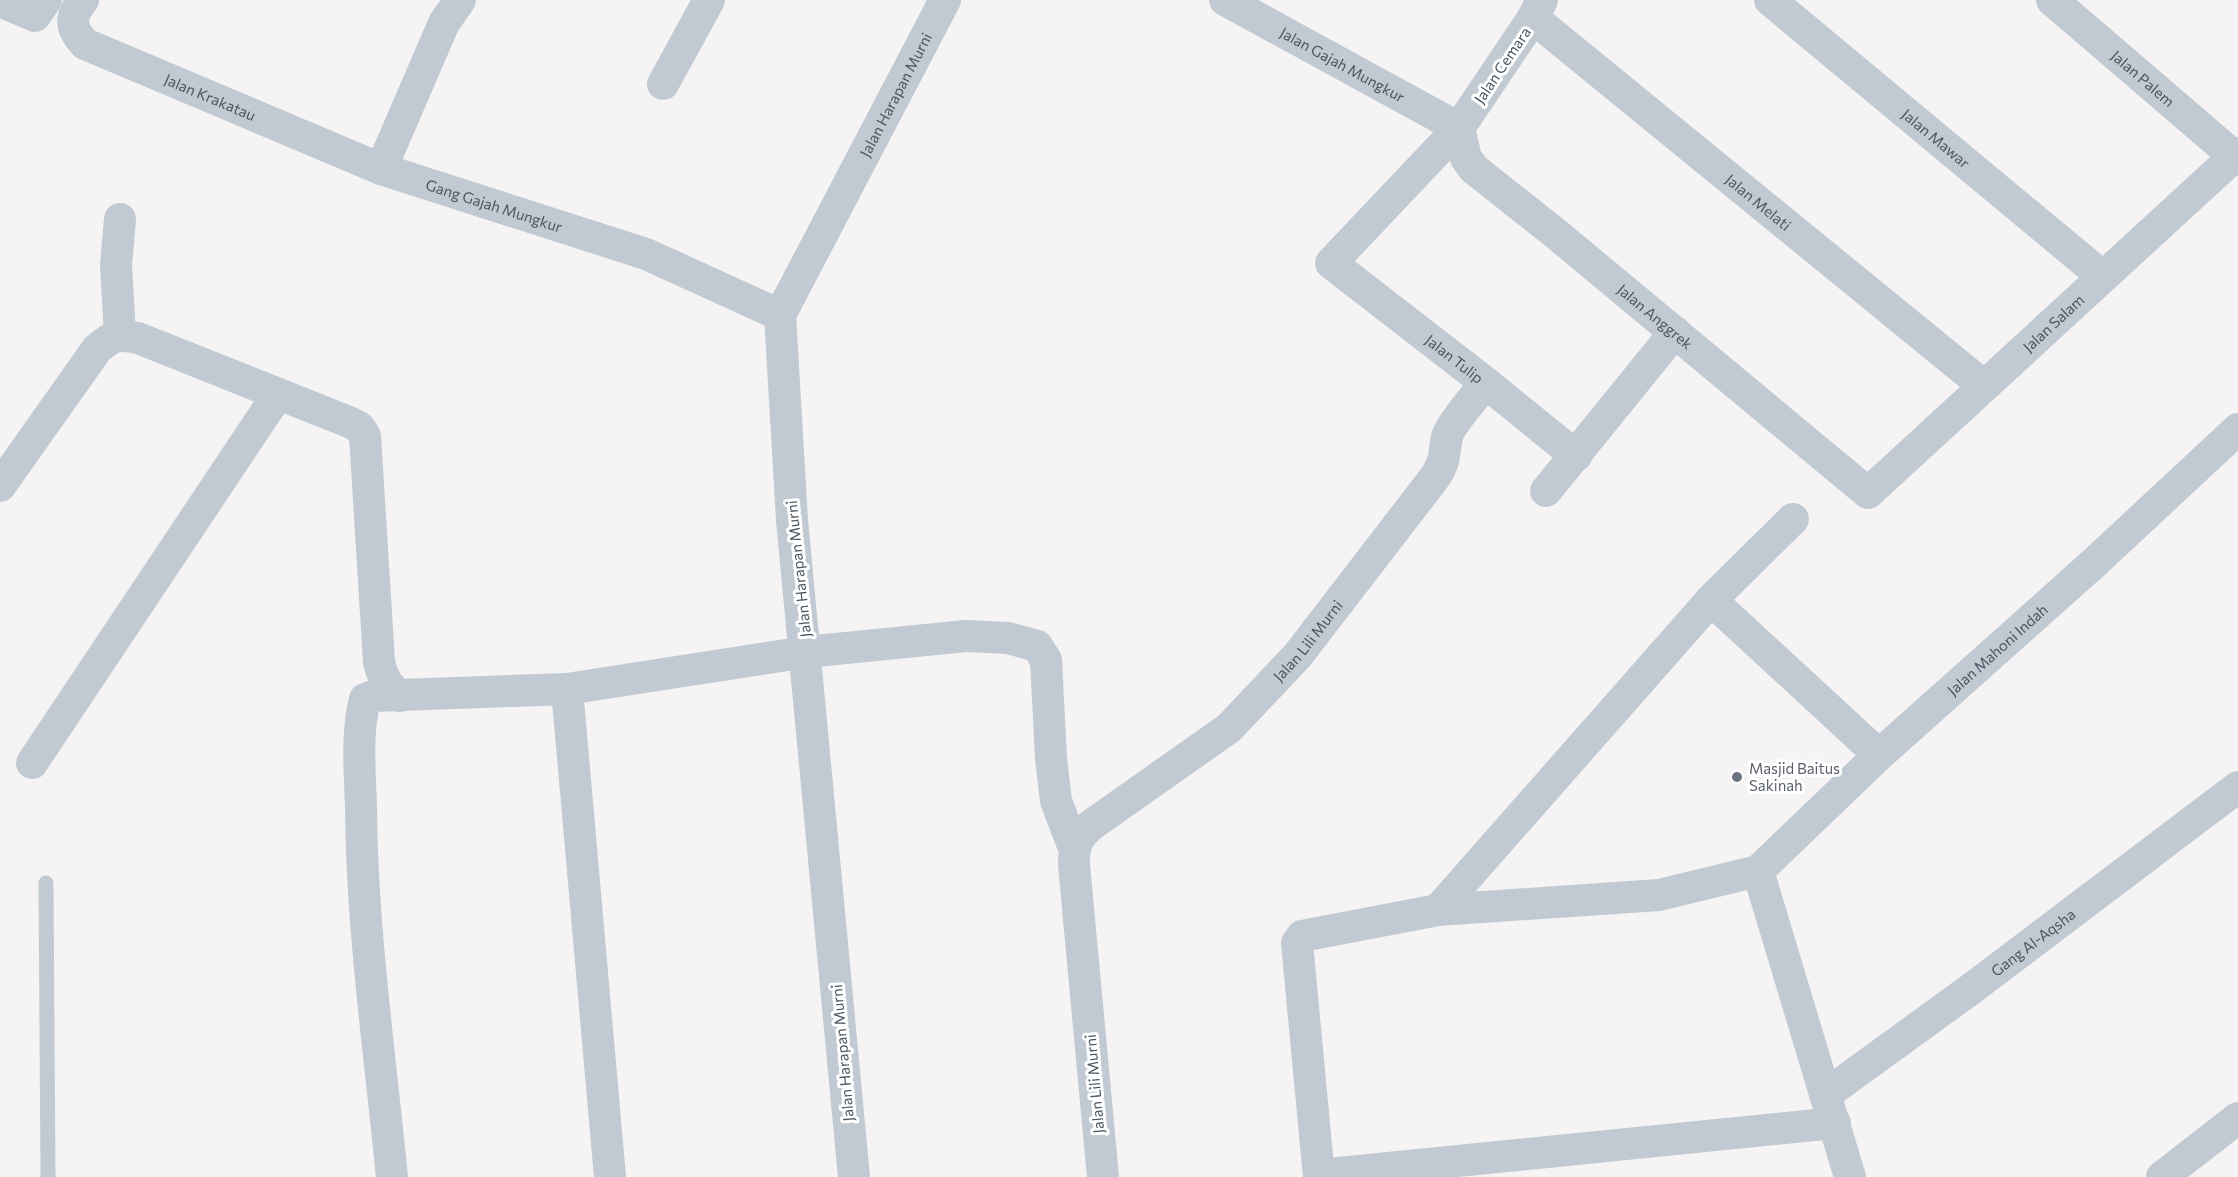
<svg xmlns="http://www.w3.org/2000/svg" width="2238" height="1177" font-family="Commissioner,sans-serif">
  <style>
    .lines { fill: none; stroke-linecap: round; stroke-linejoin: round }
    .lane { stroke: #c1cad2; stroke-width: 15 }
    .street { stroke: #c1cad2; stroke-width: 32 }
    .worship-dot { fill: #6b7280; stroke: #fff; stroke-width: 2 }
    .labels { text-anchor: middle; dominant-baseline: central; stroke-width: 6; stroke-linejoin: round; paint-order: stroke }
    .street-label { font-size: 15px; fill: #4a5661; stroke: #fff }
    .worship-label { font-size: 15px; fill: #5b616d; stroke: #fff; text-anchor: start }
  </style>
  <rect width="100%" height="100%" fill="#f5f3f3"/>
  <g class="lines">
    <!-- lane -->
    <path class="lane" d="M46,883l2,294"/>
    <!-- street -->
    <g class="street">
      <path id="s1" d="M83,0c-14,18 -13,28 2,44l296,125"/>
      <path id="s2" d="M460,0l-16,23 -63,146 265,85 134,61"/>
      <path id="s3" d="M1225,0l234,128"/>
      <path id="s4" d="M1542,0l-9,18 -74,110 -128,135 155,120 90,73"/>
      <path id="s5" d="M1770,0l332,276"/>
      <path id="s6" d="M2052,0l183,157"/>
      <path d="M0,1l35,15 11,-16"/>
      <path id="s7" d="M1533,18l451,368"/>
      <path d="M663,84l46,-84"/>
      <path id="s8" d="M1459,128l7,30 8,11 81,64 313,260 370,-340"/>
      <path d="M120,219l-4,46 4,70"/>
      <path d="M0,486l97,-137c16,-14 21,-15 41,-11l211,84 10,5 6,9 14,226c4,16 8,24 21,34"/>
      <path d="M1546,491l129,-159"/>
      <path d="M1711,600l168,155"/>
      <path d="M567,689l43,488"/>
      <path d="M32,763l246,-369"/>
      <path id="s9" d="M1758,871l121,-116 215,-192 144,-134"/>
      <path d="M1758,871l92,306"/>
      <path d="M1438,910l273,-310 82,-81"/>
      <path id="s10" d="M1825,1095l146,-106 267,-202"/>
      <path d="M1319,1175l516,-52"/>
      <path d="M392,1177c-12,-122 -30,-246 -31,-369 -1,-36 -5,-74 4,-109l8,-3 194,-7 239,-37 160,-16 42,2 29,8 9,14 5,98 5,43 18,47"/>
      <path id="s11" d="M854,1177l-62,-657 -12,-205 165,-315"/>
      <path id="s12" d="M1103,1177l-29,-312c0,-18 2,-26 16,-39l139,-98 69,-73 137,-178c12,-19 8,-22 12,-40 3,-12 30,-43 39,-54"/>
      <path d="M1319,1177l-22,-234 5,-7 136,-26 221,-15 99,-24"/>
      <path d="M2162,1177l76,-59"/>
    </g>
  </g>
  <!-- markers -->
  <circle class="worship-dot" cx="1737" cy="777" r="6"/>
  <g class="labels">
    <!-- street labels -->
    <g class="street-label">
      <text stroke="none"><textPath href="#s3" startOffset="134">Jalan Gajah Mungkur</textPath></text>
      <text transform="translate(1502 65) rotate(-56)">Jalan Cemara</text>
      <text stroke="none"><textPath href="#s6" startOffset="120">Jalan Palem</textPath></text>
      <text stroke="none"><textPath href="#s11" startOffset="1114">Jalan Harapan Murni</textPath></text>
      <text stroke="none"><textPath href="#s1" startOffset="186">Jalan Krakatau</textPath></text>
      <text stroke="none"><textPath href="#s5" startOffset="216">Jalan Mawar</textPath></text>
      <text stroke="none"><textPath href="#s7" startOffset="291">Jalan Melati</textPath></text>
      <text stroke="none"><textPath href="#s2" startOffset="306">Gang Gajah Mungkur</textPath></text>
      <text stroke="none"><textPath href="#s8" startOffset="278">Jalan Anggrek</textPath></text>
      <text stroke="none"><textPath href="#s8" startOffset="806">Jalan Salam</textPath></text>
      <text stroke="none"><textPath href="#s4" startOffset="495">Jalan Tulip</textPath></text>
      <text transform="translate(798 569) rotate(-96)">Jalan Harapan Murni</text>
      <text stroke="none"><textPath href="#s12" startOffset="645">Jalan Lili Murni</textPath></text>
      <text stroke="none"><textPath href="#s9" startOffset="326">Jalan Mahoni Indah</textPath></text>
      <text stroke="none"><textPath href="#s10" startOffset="258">Gang Al-Aqsha</textPath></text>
      <text transform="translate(842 1053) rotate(-95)">Jalan Harapan Murni</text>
      <text transform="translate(1094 1084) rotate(-95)">Jalan Lili Murni</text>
    </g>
    <!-- worship labels -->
    <g class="worship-label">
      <text x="1749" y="768">Masjid Baitus<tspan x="1749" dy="17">Sakinah</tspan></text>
    </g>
  </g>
</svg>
